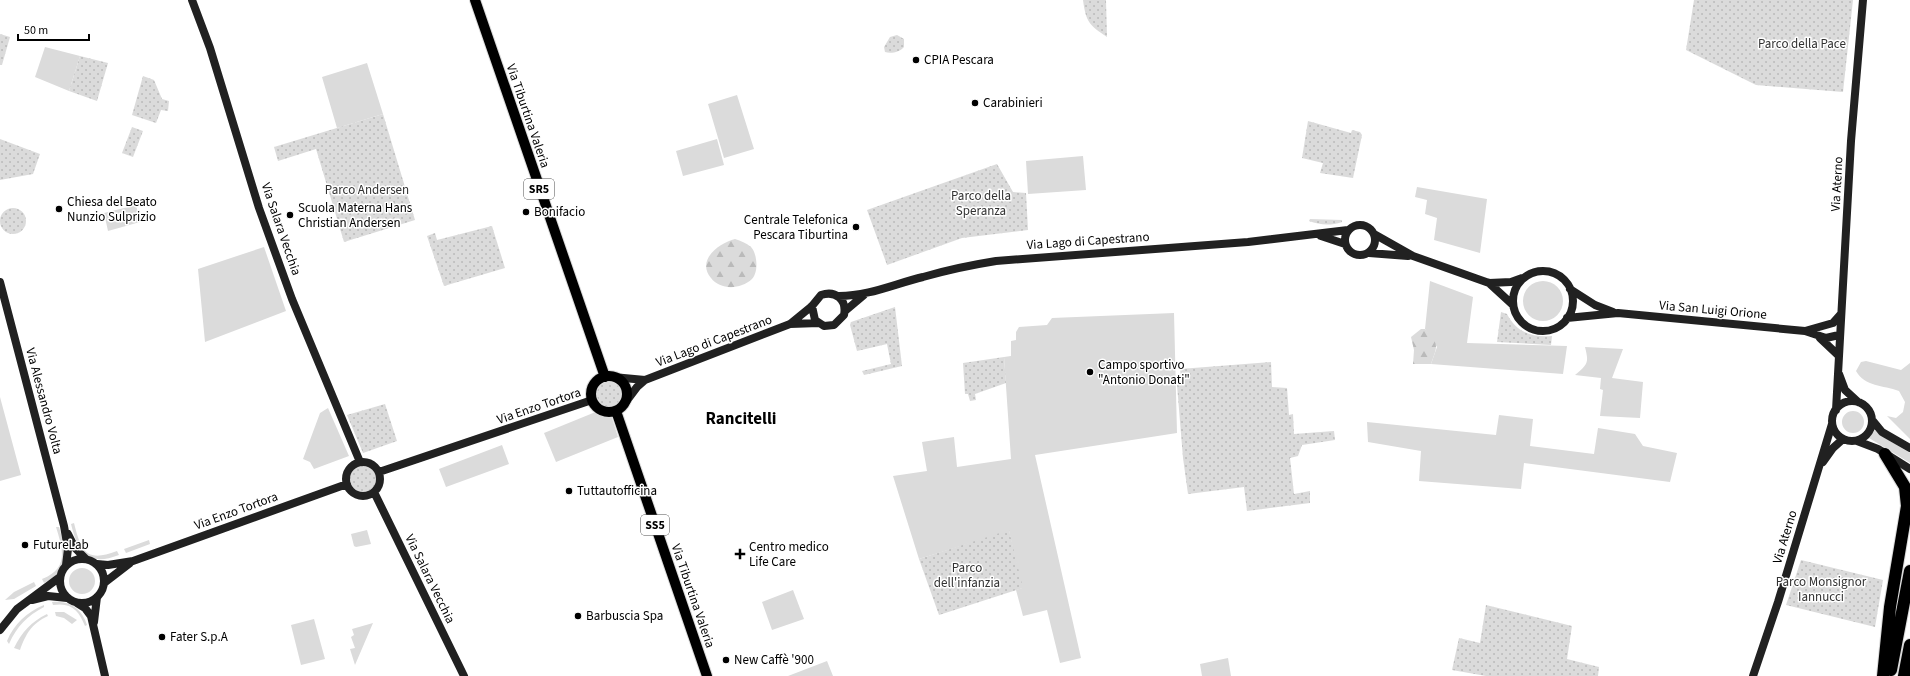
<svg xmlns="http://www.w3.org/2000/svg" width="1910" height="676" font-family="'Source Sans 3',sans-serif">
  <style>
    .grass { fill: #dbdbdb }
    .forest { fill: url(#forest-firs) }
    .park { fill: url(#park-dots) }
    .lines { fill: none; stroke-linecap: round; stroke-linejoin: round }
    .primary-casing { stroke: #dbdbdb; stroke-width: 12 }
    .highway-casing { stroke: #dbdbdb; stroke-width: 14 }
    .secondary { stroke: #212121; stroke-width: 8 }
    .primary { stroke: #000; stroke-width: 10 }
    .highway { stroke: #000; stroke-width: 12 }
    .poi-dot { fill: #000; stroke: #fff; stroke-width: 1.5 }
    .labels { text-anchor: middle; dominant-baseline: central; stroke-width: 3; stroke-linejoin: round; paint-order: stroke }
    .shield { fill: #fff; stroke: #4c4c4c; stroke-width: 1 }
    .shield-label { font-size: 12px; font-weight: bold; fill: #000 }
    .park-label { font-size: 13px; fill: #323232; stroke: #fff }
    .poi-label { font-size: 13px; fill: #000; stroke: #fff; text-anchor: start }
    .street-label { font-size: 13px; fill: #000; stroke: #fff }
    .district-label { font-size: 17px; font-weight: bold; fill: #000; stroke: #fff }
  </style>
  <defs>
    <pattern id="forest-firs" width="22" height="20" patternUnits="userSpaceOnUse"><rect width="22" height="20" fill="#dbdbdb"/><path d="M5 1l3.5 6h-7zM16 11l3.5 6h-7z" fill="#bababa"/></pattern>
    <pattern id="park-dots" width="8" height="8" patternUnits="userSpaceOnUse"><rect width="8" height="8" fill="#dbdbdb"/><path d="M2 2h.1M6 6h.1" fill="none" stroke="#bababa" stroke-width="1.8" stroke-linecap="round"/></pattern>
  </defs>
  <rect width="100%" height="100%" fill="#fff"/>
  <!-- grass -->
  <path class="grass" d="M45,47l35,9 -11,35 -34,-14z
    M367,63l16,51 -46,14 -15,-51z
    M737,95l17,54 -30,9 -16,-54z
    M717,139l7,26 -41,11 -7,-25z
    M1083,156l3,34 -58,4 -2,-33z
    M1417,187l70,12 -7,54 -46,-13 3,-22 -12,-4 2,-14 -12,-3z
    M136,205l4,17 -32,9 -4,-18z
    M264,247l22,64 -81,31 -7,-73z
    M1523 301a20 20 0 1 1 40 0a20 20 0 1 1-40 0Z
    M1430,281l43,16 -6,46 100,3 -4,28 -132,-10 6,-17 -12,-18z
    M1174,313l3,120 -142,22 46,203 -21,5 -13,-53 -24,6 -7,-26 6,-2 -13,-57 -90,28 -26,-83 34,-5 -5,-29 32,-5 3,30 54,-8 -7,-102 7,-1v-15l5,-1v-8l3,-5 28,-2 5,-7z
    M1585,347l38,2 -11,29 31,4 -3,36 -40,-2 3,-26 -3,-1 1,-11 -26,-3c13,-11 14,-12 10,-28z
    M1866,361l35,9 9,-7v76l-23,-23 9,2 7,-6 2,-10 -6,-11c-16,-6 -34,-4 -43,-20l5,-9z
    M0,397l21,78 -21,6z
    M328,408l21,48 -35,13 -4,-7 -7,-3 17,-46z
    M598,411l13,4 7,22 -62,25 -12,-29z
    M1842 422a11 11 0 1 1 22 0a11 11 0 1 1-22 0Z
    M1499,415l34,4 -3,27 64,8 4,-26 37,6 8,12 34,7 -7,29 -146,-19 -3,26 -102,-8 2,-30 -53,-9 -1,-20 129,13z
    M1875,430l5,5 30,18v10l-41,-25z
    M502,445l7,19 -63,23 -7,-18z
    M74,523c7,28 12,40 43,28l2,4c-31,12 -41,-3 -48,-31z
    M56,527h3c7,24 11,43 -15,56l-2,-4c27,-11 21,-29 14,-52z
    M367,530l4,14 -15,3 -2,-1 -3,-12z
    M149,540l1,4 -24,9 -2,-4z
    M69 581a13 13 0 1 1 26 0a13 13 0 1 1-26 0Z
    M34,582l2,4 -22,13 -9,1 9,-8z
    M793,590l11,29 -32,11 -10,-28z
    M52,602c18,-2 30,7 35,23l-2,1c-6,-15 -13,-24 -32,-21z
    M44,605v2c-17,9 -27,19 -35,37l-2,-3c7,-17 20,-29 37,-36z
    M55,612h9l13,8 -5,4 -8,-6 -8,-2z
    M47,614l1,2c-17,8 -22,18 -28,34l-6,-2c8,-16 17,-26 33,-34z
    M314,619l11,40 -24,6 -10,-40z
    M373,623l-18,42 -5,-16 5,-1 -4,-11 3,-2 -2,-6z
    M1228,658l3,18h-29l-2,-12z
    M827,661l6,15h-45z"/>
  <!-- forest -->
  <path class="forest" d="M735,239c6,2 11,4 16,8 6,6 8,25 1,32 -12,11 -32,11 -41,-1 -15,-18 8,-35 24,-39z
    M1421,329h4c14,16 13,15 6,35h-18l1,-14 -3,-13z"/>
  <!-- park -->
  <path class="park" d="M1083,0h23l1,37c-18,-12 -21,-15 -24,-37z
    M1694,0h159l-10,92 -87,-7 -70,-35z
    M0,34l10,3 -8,28h-2z
    M897,35l7,4v8c-4,5 -13,7 -19,5l-1,-5 6,-10z
    M80,56l28,7 -11,38 -28,-10z
    M143,76l11,4 8,19 7,2 -1,10 -7,-1 -5,13 -24,-8z
    M383,114l32,106 -71,22 -28,-93 -38,12 -4,-14z
    M1308,121l43,12 1,-3 8,2 2,3 -9,43 -33,-5 3,-10 -21,-5z
    M132,127l11,4 -10,26 -11,-4z
    M0,139l40,15 -7,20 -33,6z
    M997,164l16,28 13,1 2,37 -66,8 -75,27 -20,-55z
    M0 221a13 13 0 1 1 26 0a13 13 0 1 1-26 0Z
    M1310,219l32,1v2c-12,4 -22,3 -33,-1z
    M492,226l13,42 -61,18 -17,-50 8,-3 2,7z
    M895,307l7,59 -38,9 -2,-4 29,-7 -4,-20 -30,7 -7,-26 1,-3z
    M1501,312l6,2c9,18 25,24 45,22l-1,9 -54,-3z
    M1004,357l2,26 -31,11 1,6 -6,1 -2,-7h-3l-2,-31z
    M1271,362l1,25 15,1 2,27 4,-1 1,20 40,-3 1,9 -33,5 -4,11 -8,2 4,36 16,-3v12l-63,8 -3,-24 -56,7 -5,-36 -6,-73h5l-2,-16z
    M596 394a13 13 0 1 1 26 0a13 13 0 1 1-26 0Z
    M385,404l12,37 -34,12 -16,-38z
    M350 479a13 13 0 1 1 26 0a13 13 0 1 1-26 0Z
    M1009,530l14,58 -84,27 -20,-56z
    M1801,560l82,20 -8,47 -89,-22z
    M1486,605l86,21 -5,33 32,8 -1,9h-112l-34,-6 7,-32 21,5z"/>
  <g class="lines">
    <defs>
      <path id="primary" d="M475,0l130,377
        M591 394a18 18 0 1 1 36 0a18 18 0 1 1-36 0Z
        M616,411l91,265"/>
      <path id="highway" d="M1891,670l19,-99
        M1883,676l7,-69 17,-101 -2,-19 -20,-33
        M1904,676l6,-31"/>
    </defs>
    <!-- primary casing -->
    <use href="#primary" class="primary-casing"/>
    <!-- highway casing -->
    <use href="#highway" class="highway-casing"/>
    <!-- secondary -->
    <path class="secondary" d="M192,0l18,48 49,160 33,91 68,163
      M1345 240a15 15 0 1 1 30 0a15 15 0 1 1-30 0Z
      M1374,234l39,22 76,27 22,-1 11,-4
      M1321,236l24,8
      M1369,253l39,3
      M1513 301a30 30 0 1 1 60 0a30 30 0 1 1-60 0Z
      M0,282l64,244 4,23 -2,16
      M1489,283l24,22
      M1570,289l25,16 18,7
      M839,296c30,0 55,-12 84,-19 24,-7 48,-12 73,-16l252,-19 100,-12
      M845,311l19,-16
      M1567,318l51,-5 187,18 21,7 13,-3
      M790,324l29,-1
      M1805,331l28,-8 8,-9
      M1820,338l18,17
      M1839,374l6,16 13,12
      M613,377l32,3
      M1832 421a20 20 0 1 1 40 0a20 20 0 1 1-40 0Z
      M625,403l12,-16 8,-7 145,-56 22,-18 9,-11c15,-5 26,5 23,20l-10,10 -10,1 -9,-6 -3,-14
      M1836,410l15,-269 12,-141
      M1873,421l9,11 28,16
      M1857,441l21,8 32,20
      M346 479a17 17 0 1 1 34 0a17 17 0 1 1-34 0Z
      M1823,462l10,-14 10,-9
      M379,472l213,-72
      M374,492l90,184
      M68,534l7,14 11,11
      M60 581a22 22 0 1 1 44 0a22 22 0 1 1-44 0Z
      M97,564l11,1 25,-4 214,-77
      M104,583l26,-20
      M32,600l16,-4 19,2
      M77,603l8,5 6,8 14,60
      M94,622l3,-25
      M0,630l17,-21 43,-32
      M1753,676l25,-74 54,-178"/>
    <!-- primary -->
    <use href="#primary" class="primary"/>
    <!-- highway -->
    <use href="#highway" class="highway"/>
  </g>
  <!-- markers -->
  <g class="poi-dot">
    <circle cx="916" cy="60" r="4"/>
    <circle cx="975" cy="103" r="4"/>
    <circle cx="59" cy="209" r="4"/>
    <circle cx="526" cy="212" r="4"/>
    <circle cx="290" cy="215" r="4"/>
    <circle cx="856" cy="227" r="4"/>
    <circle cx="1090" cy="372" r="4"/>
    <circle cx="569" cy="491" r="4"/>
    <circle cx="25" cy="545" r="4"/>
    <path d="M738 548h4v4h4v4h-4v4h-4v-4h-4v-4h4z"/>
    <circle cx="578" cy="616" r="4"/>
    <circle cx="162" cy="637" r="4"/>
    <circle cx="726" cy="660" r="4"/>
  </g>
  <g class="labels">
    <!-- shield labels -->
    <g class="shield">
      <rect x="524" y="179" width="30" height="20" rx="3"/>
      <rect x="641" y="515" width="28" height="20" rx="3"/>
    </g>
    <g class="shield-label">
      <text x="539" y="189">SR5</text>
      <text x="655" y="525">SS5</text>
    </g>
    <!-- park labels -->
    <g class="park-label">
      <text x="1802" y="44">Parco della Pace</text>
      <text x="367" y="190">Parco Andersen</text>
      <text x="981" y="196">Parco della<tspan x="981" dy="15">Speranza</tspan></text>
      <text x="967" y="568">Parco<tspan x="967" dy="15">dell'infanzia</tspan></text>
      <text x="1821" y="582">Parco Monsignor<tspan x="1821" dy="15">Iannucci</tspan></text>
    </g>
    <!-- poi labels -->
    <g class="poi-label">
      <text x="924" y="60">CPIA Pescara</text>
      <text x="983" y="103">Carabinieri</text>
      <text x="67" y="202">Chiesa del Beato<tspan x="67" dy="15">Nunzio Sulprizio</tspan></text>
      <text x="298" y="208">Scuola Materna Hans<tspan x="298" dy="15">Christian Andersen</tspan></text>
      <text x="534" y="212">Bonifacio</text>
      <text x="848" y="220" text-anchor="end">Centrale Telefonica<tspan x="848" dy="15">Pescara Tiburtina</tspan></text>
      <text x="1098" y="365">Campo sportivo<tspan x="1098" dy="15">"Antonio Donati"</tspan></text>
      <text x="577" y="491">Tuttautofficina</text>
      <text x="33" y="545">FutureLab</text>
      <text x="749" y="547">Centro medico<tspan x="749" dy="15">Life Care</tspan></text>
      <text x="586" y="616">Barbuscia Spa</text>
      <text x="170" y="637">Fater S.p.A</text>
      <text x="734" y="660">New Caffè '900</text>
    </g>
    <!-- street labels -->
    <g class="street-label">
      <text transform="translate(528 116) rotate(71)">Via Tiburtina Valeria</text>
      <text transform="translate(1837 184) rotate(-87)">Via Aterno</text>
      <text transform="translate(281 229) rotate(71)">Via Salara Vecchia</text>
      <text transform="translate(1088 241) rotate(-4)">Via Lago di Capestrano</text>
      <text transform="translate(1713 310) rotate(5)">Via San Luigi Orione</text>
      <text transform="translate(714 341) rotate(-21)">Via Lago di Capestrano</text>
      <text transform="translate(44 401) rotate(75)">Via Alessandro Volta</text>
      <text transform="translate(539 406) rotate(-19)">Via Enzo Tortora</text>
      <text transform="translate(236 511) rotate(-20)">Via Enzo Tortora</text>
      <text transform="translate(1785 537) rotate(-73)">Via Aterno</text>
      <text transform="translate(430 579) rotate(64)">Via Salara Vecchia</text>
      <text transform="translate(693 596) rotate(71)">Via Tiburtina Valeria</text>
    </g>
    <!-- district labels -->
    <g class="district-label">
      <text x="741" y="419">Rancitelli</text>
    </g>
  </g>
  <!-- scale -->
  <path d="M18 34v6h71v-6" fill="none" stroke="#000000" stroke-width="2"/>
  <text x="24" y="34" font-size="12" fill="#000000" stroke="#ffffff" stroke-width="3" paint-order="stroke">50 m</text>
</svg>
